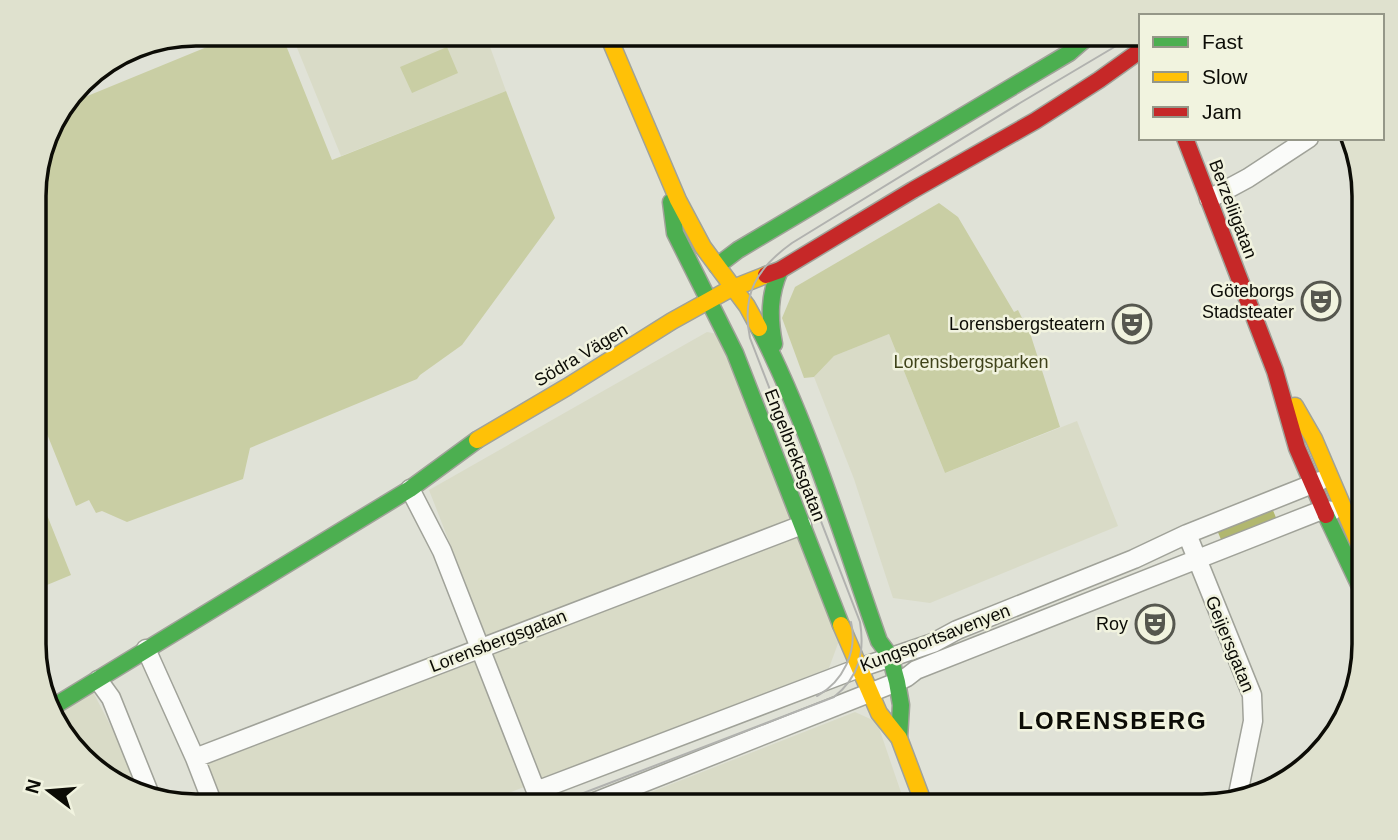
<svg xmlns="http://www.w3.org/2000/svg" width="1398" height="840" font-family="Helvetica,sans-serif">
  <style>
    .built { fill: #d9dbc7 }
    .green { fill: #c9cea4 }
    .water { fill: #b1b76f }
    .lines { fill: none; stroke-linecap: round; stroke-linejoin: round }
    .street-casing { stroke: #a0a299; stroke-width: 21 }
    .fast-casing { stroke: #a0a299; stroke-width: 19 }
    .slow-casing { stroke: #a0a299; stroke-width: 19 }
    .jam-casing { stroke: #a0a299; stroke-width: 19 }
    .street { stroke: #fafbf9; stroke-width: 18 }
    .fast { stroke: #4caf50; stroke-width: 16 }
    .slow { stroke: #ffc107; stroke-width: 16 }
    .jam { stroke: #c62828; stroke-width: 16 }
    .tram { stroke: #b1b2af; stroke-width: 2 }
    .labels { text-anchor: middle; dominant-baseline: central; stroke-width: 5; stroke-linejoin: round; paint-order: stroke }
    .street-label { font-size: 18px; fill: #0c0c06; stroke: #f1f3df }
    .poi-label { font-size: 18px; fill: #0c0c06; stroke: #f1f3df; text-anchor: end }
    .park-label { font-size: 18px; fill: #3f431a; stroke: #f1f3df }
    .district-label { font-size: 24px; font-weight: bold; letter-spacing: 2px; fill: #0c0c06; stroke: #f1f3df }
    .rim { fill: none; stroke: #0c0c06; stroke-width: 3.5 }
  </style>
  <rect width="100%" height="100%" fill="#e0e2d7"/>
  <!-- built -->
  <path class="built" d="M291,33h194l21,58 -165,65z
    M707,332l11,2 122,304 -11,30 -356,139h-254l-18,-42 290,-116 -62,-159z
    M889,334l56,139 132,-52 41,105 -188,77 -37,-5 -39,-119 -40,-102 20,-21z
    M93,692l53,102 -32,-9 -54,-51 -6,-18z
    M855,712l22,10 29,85h-293z"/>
  <!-- green -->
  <path class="green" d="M241,33h40l51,127 174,-69 49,127 -93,127 -42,30 -3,4 -167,69 -7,31 -116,43 -25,-11 -6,2 -7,-13 -13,6 -41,-102v-229l15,-52 13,-17z
    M447,47l11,26 -46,20 -12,-26z
    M939,203l19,14 56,95 4,-2 13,26 29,91 -115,46 -56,-139 -55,22 -20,21 -10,1 -22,-60 13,-31z
    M35,485l36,90 -36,15z"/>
  <!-- water -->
  <path class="water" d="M1272,508l5,12 -55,22 -5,-12z"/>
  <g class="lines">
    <defs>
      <path id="street" d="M1209,199l39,-21 61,-40
        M410,489l32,62 94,240 323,-123 74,-25 24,-13 177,-71 53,-25 133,-53
        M1187,534l65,161 1,26 -16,78
        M146,649l49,109 19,49
        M98,680l13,18 39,97
        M195,758l607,-233
        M582,807l315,-125 10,-5 9,-7 401,-158 8,-2 7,1"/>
      <path id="fast" d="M671,202l4,31 60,120 106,272
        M717,266l21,-16 331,-197 23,-20
        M759,328c51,100 83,208 120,313l11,15 7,26 4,23 -2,33
        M774,344c-5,-27 -5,-49 6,-74
        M1326,515l38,80
        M51,708l359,-219 67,-49"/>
      <path id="slow" d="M607,33l71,167 25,47 44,59 12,22
        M1295,406l19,33 50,117
        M477,440l90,-53 105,-66 56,-31 38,-15
        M841,625l38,88 20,25 26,69"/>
      <path id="jam" d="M1185,138l90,233 22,77 29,67
        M766,275l14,-5 133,-80 122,-69 64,-41 42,-30"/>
    </defs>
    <!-- street casing -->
    <use href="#street" class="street-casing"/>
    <!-- fast casing -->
    <use href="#fast" class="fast-casing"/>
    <!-- slow casing -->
    <use href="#slow" class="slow-casing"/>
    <!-- jam casing -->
    <use href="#jam" class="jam-casing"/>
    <!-- street -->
    <use href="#street" class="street"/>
    <!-- fast -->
    <use href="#fast" class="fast"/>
    <!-- slow -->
    <use href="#slow" class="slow"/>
    <!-- jam -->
    <use href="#jam" class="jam"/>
    <!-- tram -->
    <path class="tram" d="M817,696c26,-14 41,-45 34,-74
      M547,807l287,-110c25,-20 31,-44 26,-75l-110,-284c-9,-44 7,-70 42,-95l228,-140 118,-70"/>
  </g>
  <!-- icons -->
  <defs>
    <symbol id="theatre-ring" viewBox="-11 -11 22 22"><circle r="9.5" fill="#f1f3df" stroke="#56574f" stroke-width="1.5"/><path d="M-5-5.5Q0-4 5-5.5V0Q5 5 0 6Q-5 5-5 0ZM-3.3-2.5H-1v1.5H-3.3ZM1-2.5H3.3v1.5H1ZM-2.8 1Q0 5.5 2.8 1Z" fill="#56574f"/></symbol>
  </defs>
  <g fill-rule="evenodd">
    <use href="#theatre-ring" x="1299" y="279" width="44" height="44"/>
    <use href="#theatre-ring" x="1110" y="302" width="44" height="44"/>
    <use href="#theatre-ring" x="1133" y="602" width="44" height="44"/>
  </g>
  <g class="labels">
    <!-- street labels -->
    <g class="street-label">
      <text transform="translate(1233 209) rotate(69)">Berzeliigatan</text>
      <text transform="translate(581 355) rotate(-31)">Södra Vägen</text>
      <text transform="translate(795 455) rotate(69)">Engelbrektsgatan</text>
      <text transform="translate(935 638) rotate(-21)">Kungsportsavenyen</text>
      <text transform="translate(498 641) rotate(-21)">Lorensbergsgatan</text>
      <text transform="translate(1230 644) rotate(68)">Geijersgatan</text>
    </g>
    <!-- poi labels -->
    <g class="poi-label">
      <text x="1294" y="291">Göteborgs<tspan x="1294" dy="21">Stadsteater</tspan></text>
      <text x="1105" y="324">Lorensbergsteatern</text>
      <text x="1128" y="624">Roy</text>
    </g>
    <!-- park labels -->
    <g class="park-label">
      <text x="971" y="362">Lorensbergsparken</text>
    </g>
    <!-- district labels -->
    <g class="district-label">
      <text x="1113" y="720">LORENSBERG</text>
    </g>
  </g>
  <!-- crop -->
  <path d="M0 0H1398V840H0ZM196 46H1202A150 150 0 0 1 1352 196V644A150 150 0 0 1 1202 794H196A150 150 0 0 1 46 644V196A150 150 0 0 1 196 46Z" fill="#dfe1ce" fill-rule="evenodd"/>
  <path class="rim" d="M196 46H1202A150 150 0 0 1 1352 196V644A150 150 0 0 1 1202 794H196A150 150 0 0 1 46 644V196A150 150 0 0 1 196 46Z"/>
  <!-- legend -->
  <rect x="1139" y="14" width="245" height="126" fill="#f1f3df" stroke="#959788" stroke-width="2"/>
  <rect x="1153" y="37" width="35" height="10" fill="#4caf50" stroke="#959788" stroke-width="2"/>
  <text x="1202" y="49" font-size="21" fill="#0c0c06">Fast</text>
  <rect x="1153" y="72" width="35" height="10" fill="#ffc107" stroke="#959788" stroke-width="2"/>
  <text x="1202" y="84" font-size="21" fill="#0c0c06">Slow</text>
  <rect x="1153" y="107" width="35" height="10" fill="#c62828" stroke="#959788" stroke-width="2"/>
  <text x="1202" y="119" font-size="21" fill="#0c0c06">Jam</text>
  <!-- north arrow -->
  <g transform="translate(49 791) rotate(286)" stroke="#f1f3df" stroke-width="5" paint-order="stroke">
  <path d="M0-5L12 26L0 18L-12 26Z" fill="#0c0c06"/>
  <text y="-10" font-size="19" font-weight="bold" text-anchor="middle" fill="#0c0c06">N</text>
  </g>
</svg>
